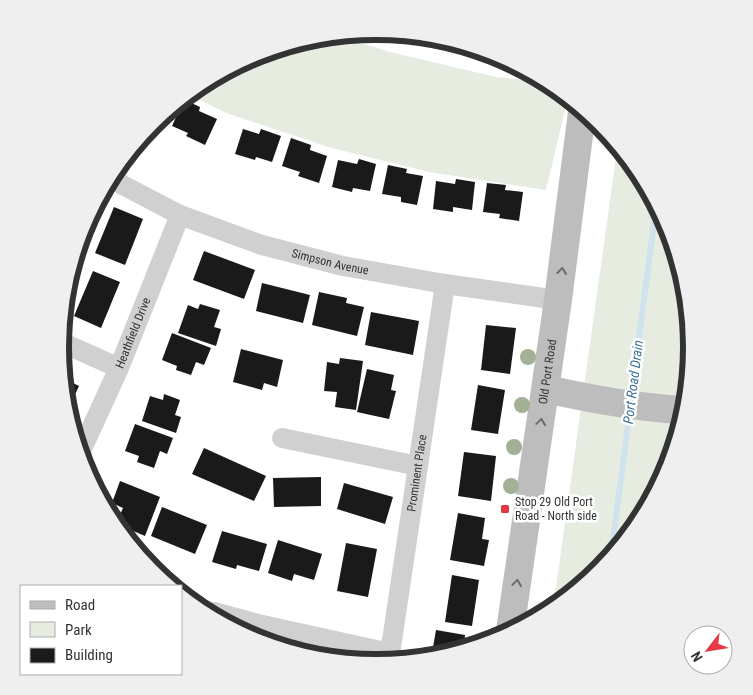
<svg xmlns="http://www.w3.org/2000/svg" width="753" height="695" font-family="'Roboto Condensed',sans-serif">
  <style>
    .green { fill: #e6ecdf }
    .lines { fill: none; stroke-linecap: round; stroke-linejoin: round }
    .stream { stroke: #cfe2ee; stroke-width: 6 }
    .building { fill: #1a1a1a }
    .minor { stroke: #d0d0d0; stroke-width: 20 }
    .secondary { stroke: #bdbdbd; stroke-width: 28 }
    .tree { fill: #a2b095 }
    .oneway { stroke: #6a6a6a }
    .poi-dot { fill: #e63946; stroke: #fff; stroke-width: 2 }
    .labels { text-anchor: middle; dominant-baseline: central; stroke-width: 5; stroke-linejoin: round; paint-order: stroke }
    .street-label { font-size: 12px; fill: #333; stroke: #fff }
    .poi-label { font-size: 12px; fill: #333; stroke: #fff; text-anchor: start }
    .water-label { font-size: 14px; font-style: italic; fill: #3f7597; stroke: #fff }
    .rim { fill: none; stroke: #333; stroke-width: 6 }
  </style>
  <rect width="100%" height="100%" fill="#fff"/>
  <!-- green -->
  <path class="green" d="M345,38l45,14 106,25 41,4 30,21 -21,88 -117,-18 -101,-25 -102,-34 -32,-16 62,-42z
    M617,150l52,77 20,102 -21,140 -68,102 -46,31z"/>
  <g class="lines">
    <!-- stream -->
    <path class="stream" d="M631,398l25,-190
      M611,555l19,-145"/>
  </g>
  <!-- building -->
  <path class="building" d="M187,101l13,6 -1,4 18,8 -12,26 -19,-9 2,-3 -16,-7 10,-22z
    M243,129l16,5 2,-5 20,7 -9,26 -16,-5 -1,3 -20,-6z
    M291,138l20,7 -1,5 17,6 -8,27 -21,-7 2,-4 -18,-6z
    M359,159l17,5 -6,27 -17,-3 -1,4 -20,-5 6,-27 19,4z
    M388,165l19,4 -1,4 17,3 -6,29 -16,-3v-5l-19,-3z
    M456,179l19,3 -3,28 -19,-3v5l-20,-3 3,-28 19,3z
    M487,183l19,2 -1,5 18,2 -4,29 -20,-3 1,-4 -17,-2z
    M114,207l29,12 -18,46 -30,-12z
    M204,251l51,19 -11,29 -51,-19z
    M93,271l27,11 -19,46 -27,-12z
    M262,283l48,12 -7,28 -47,-12z
    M319,292l28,6 -1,5 18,4 -7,29 -45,-11z
    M200,304l20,6 -6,17 7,2 -5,17 -38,-13 10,-28 10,4z
    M371,312l48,9 -6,34 -48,-10z
    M486,325l30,3 -6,46 -29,-4z
    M172,333l39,15 -7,17 -8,-3 -5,13 -15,-5 1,-4 -15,-6z
    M241,349l42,11 -6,27 -13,-4 -2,7 -29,-8z
    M340,358l23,3 -7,49 -21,-3 2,-15 -13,-1 3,-29 12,2z
    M367,369l27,6 -3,15 5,1 -7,28 -32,-7z
    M67,380l12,6 -8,17z
    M478,385l27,5 -7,44 -27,-4z
    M164,394l16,6 -5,15 6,2 -5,16 -34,-12 8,-25 13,4z
    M135,424l38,14 -6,16 -7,-3 -6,17 -17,-6 2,-6 -14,-5z
    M204,448l62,28 -12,25 -62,-27z
    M464,452l32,4 -5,45 -33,-5z
    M321,477v29l-47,1 -1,-29z
    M120,481l40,16 -15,39 -21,-9 -6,-8 5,-11 -11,-5z
    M344,483l49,14 -8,27 -48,-15z
    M162,507l45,18 -12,29 -44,-18z
    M458,513l27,5 -3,21 7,1 -5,26 -34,-6z
    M222,531l45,13 -8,27 -22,-6 -1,4 -24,-7z
    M278,540l44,14 -8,26 -20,-6 -2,7 -24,-8z
    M346,543l31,6 -9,48 -31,-6z
    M452,575l27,5 -7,46 -27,-4z
    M436,630l29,5 -1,11 -32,7z"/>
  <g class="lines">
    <!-- minor -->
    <g class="minor">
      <path id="s1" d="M115,181l65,34 82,30 81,21 102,18 113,16"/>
      <path d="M61,342l58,26"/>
      <path d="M282,438l136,28"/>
      <path id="s2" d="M81,451l38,-83 61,-153"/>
      <path d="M214,612l44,12 132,29"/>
      <path id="s3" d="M389,661l56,-377"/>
    </g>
    <!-- secondary -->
    <g class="secondary">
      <path d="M546,389c45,10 88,18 134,21"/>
      <path id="s4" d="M510,631l48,-331 24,-188"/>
    </g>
  </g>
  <!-- trees -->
  <g class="tree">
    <circle cx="528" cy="357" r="8"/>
    <circle cx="522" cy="405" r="8"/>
    <circle cx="514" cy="447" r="8"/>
    <circle cx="511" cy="486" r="8"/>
  </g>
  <!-- one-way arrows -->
  <defs><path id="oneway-chevron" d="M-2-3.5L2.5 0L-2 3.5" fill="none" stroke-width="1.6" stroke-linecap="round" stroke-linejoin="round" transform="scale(1.25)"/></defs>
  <g class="oneway">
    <use href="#oneway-chevron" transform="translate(562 271) rotate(-83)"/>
    <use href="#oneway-chevron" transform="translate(541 422) rotate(-82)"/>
    <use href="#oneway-chevron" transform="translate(517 583) rotate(-82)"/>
  </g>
  <!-- markers -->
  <rect class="poi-dot" x="500" y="504" width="10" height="10" rx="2.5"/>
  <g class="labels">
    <!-- street labels -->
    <g class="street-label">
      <text stroke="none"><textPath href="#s1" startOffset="231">Simpson Avenue</textPath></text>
      <text stroke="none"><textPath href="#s2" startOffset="129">Heathfield Drive</textPath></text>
      <text stroke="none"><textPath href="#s4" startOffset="262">Old Port Road</textPath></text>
      <text stroke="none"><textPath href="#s3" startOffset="190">Prominent Place</textPath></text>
    </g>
    <!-- poi labels -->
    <g class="poi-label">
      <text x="515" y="502">Stop 29 Old Port<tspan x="515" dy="14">Road - North side</tspan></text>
    </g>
    <!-- water labels -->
    <g class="water-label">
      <text transform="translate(633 382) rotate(-83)">Port Road Drain</text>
    </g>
  </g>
  <!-- crop -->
  <path d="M0 0H753V695H0ZM69 347a307 307 0 1 1 614 0a307 307 0 1 1-614 0Z" fill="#efefef" fill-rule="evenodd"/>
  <path class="rim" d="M69 347a307 307 0 1 1 614 0a307 307 0 1 1-614 0Z"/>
  <!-- legend -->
  <rect x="20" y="585" width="162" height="90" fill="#ffffff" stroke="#adadad"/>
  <rect x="30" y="601" width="25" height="8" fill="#bdbdbd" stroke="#adadad"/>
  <text x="65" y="610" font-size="15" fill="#333333">Road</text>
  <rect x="30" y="622" width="25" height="15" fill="#e6ecdf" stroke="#adadad"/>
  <text x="65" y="635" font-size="15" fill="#333333">Park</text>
  <rect x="30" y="648" width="25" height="15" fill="#1a1a1a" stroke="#adadad"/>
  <text x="65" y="660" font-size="15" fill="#333333">Building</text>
  <!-- north arrow -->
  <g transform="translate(708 650) rotate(239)"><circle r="24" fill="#ffffff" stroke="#adadad"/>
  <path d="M0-4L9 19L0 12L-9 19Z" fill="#e63946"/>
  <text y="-8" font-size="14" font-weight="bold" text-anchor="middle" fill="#333333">N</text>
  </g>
</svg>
